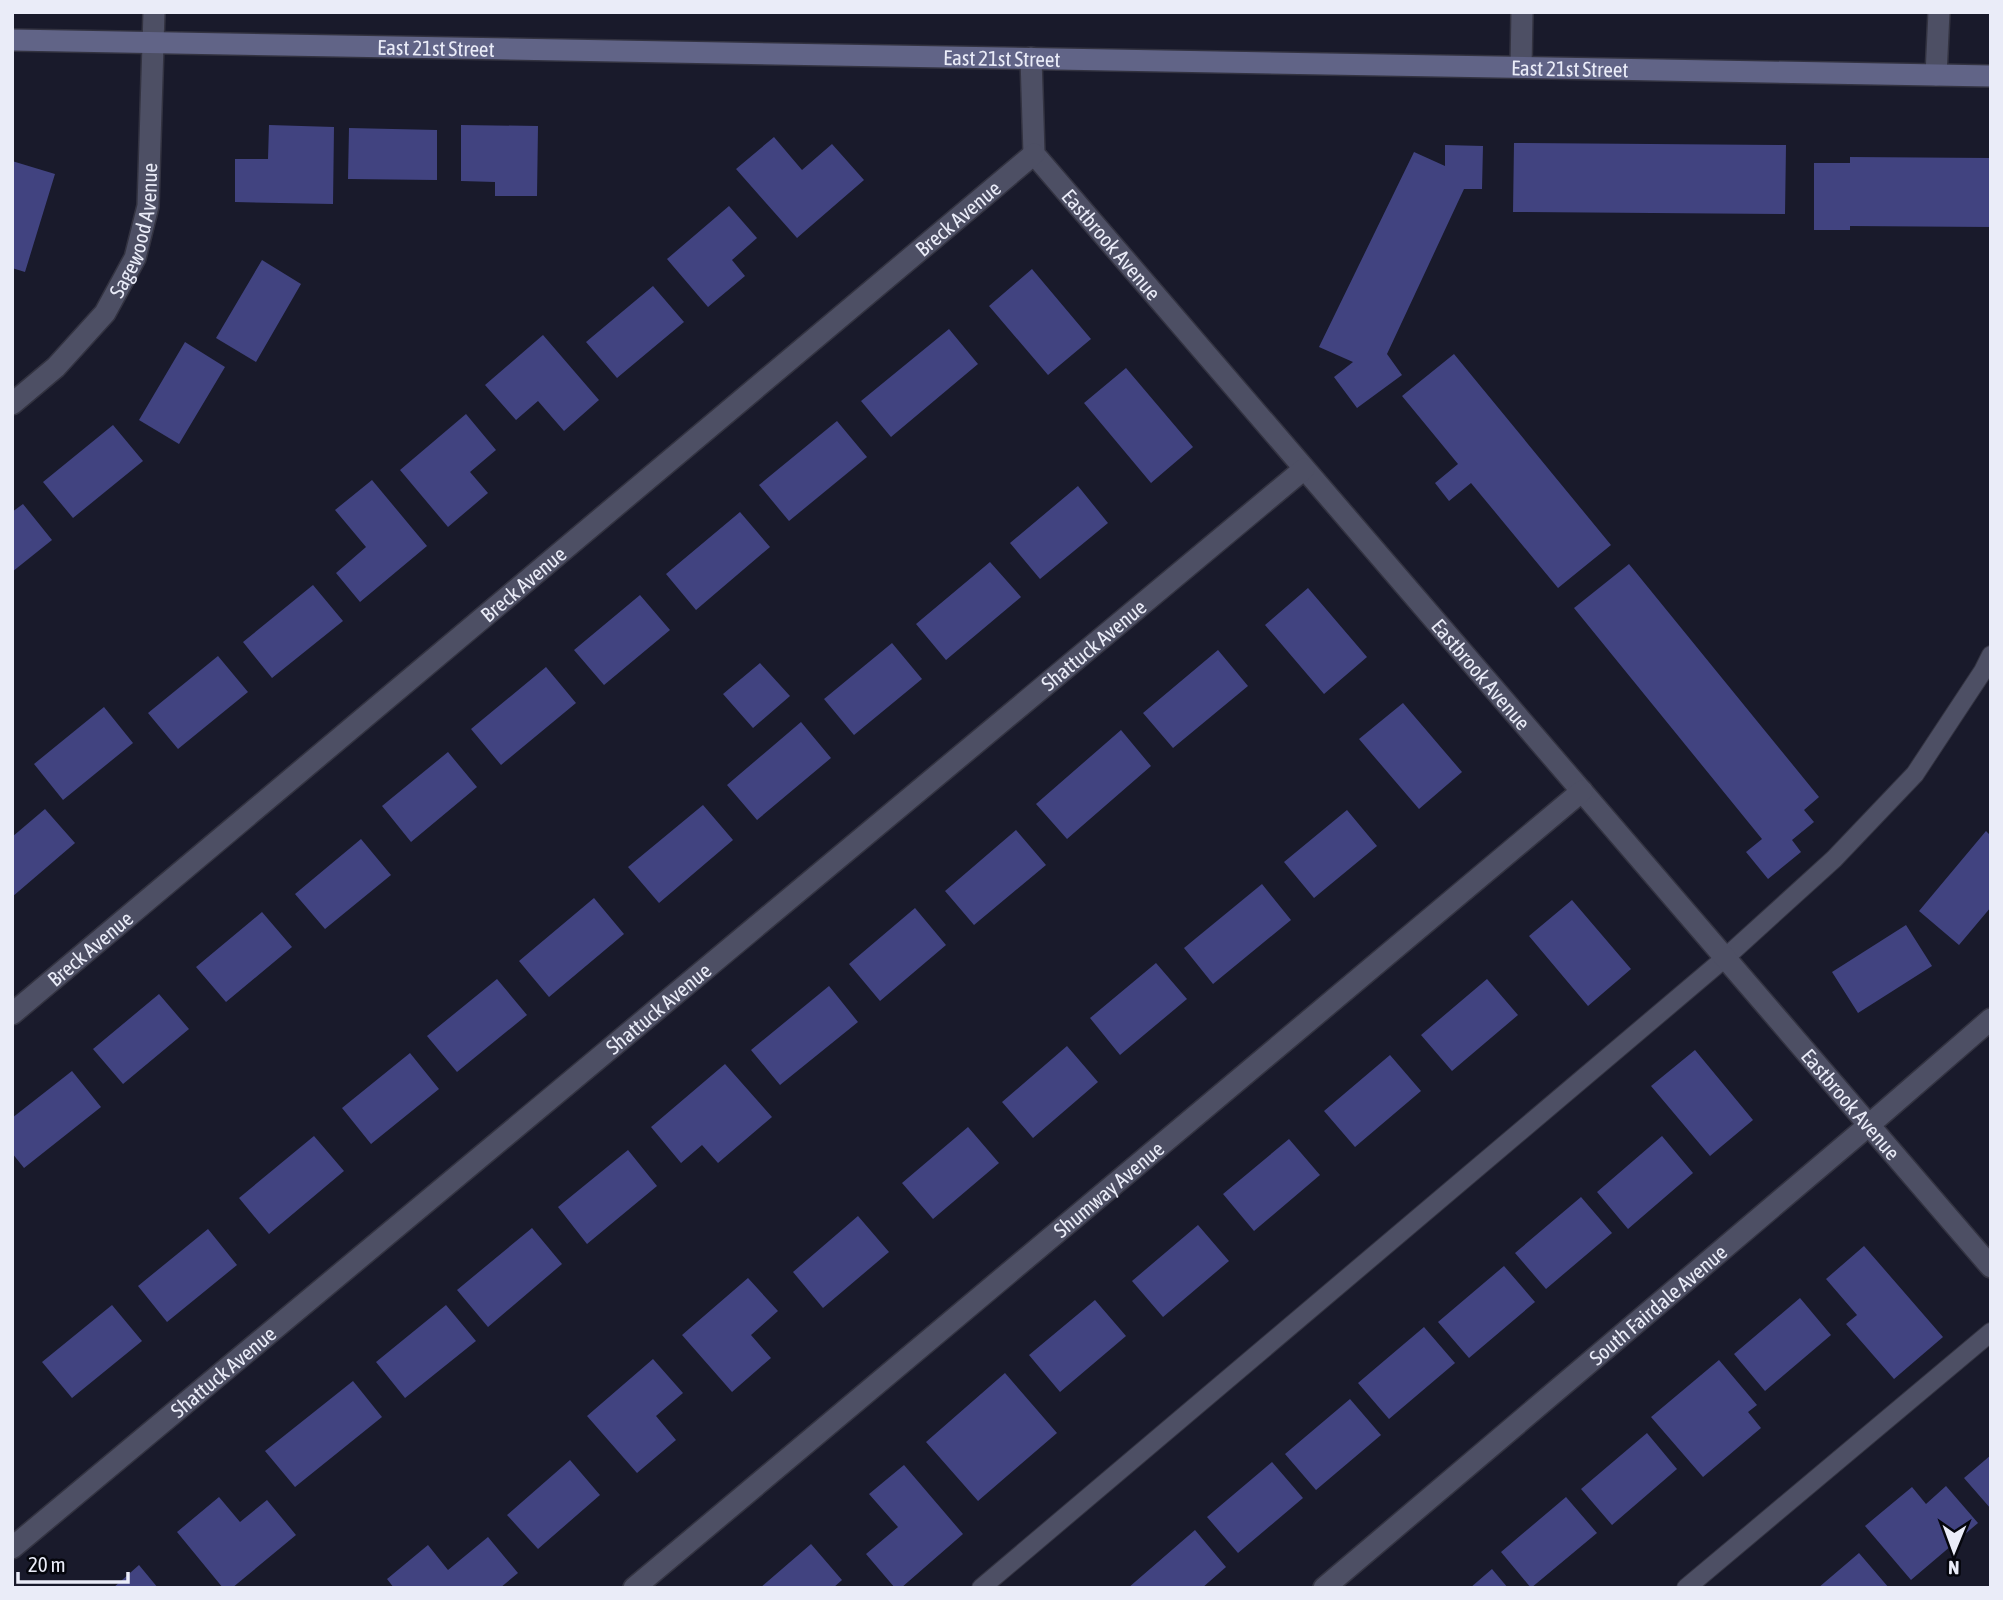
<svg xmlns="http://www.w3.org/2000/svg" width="2003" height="1600" font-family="'Asap Condensed',sans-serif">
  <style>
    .building { fill: #414380 }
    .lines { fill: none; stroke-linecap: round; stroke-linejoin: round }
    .lane-casing { stroke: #333341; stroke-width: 20 }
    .street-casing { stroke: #333341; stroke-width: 24 }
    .secondary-casing { stroke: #333341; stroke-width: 24 }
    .lane { stroke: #4d4f64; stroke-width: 18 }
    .street { stroke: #4d4f64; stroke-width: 21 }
    .secondary { stroke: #616487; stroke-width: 21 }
    .labels { text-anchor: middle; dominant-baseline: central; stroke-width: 5; stroke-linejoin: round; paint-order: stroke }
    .street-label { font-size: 21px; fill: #eaecf8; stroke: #05060d }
  </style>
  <rect width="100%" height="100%" fill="#191a2b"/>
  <!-- building -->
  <path class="building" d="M269,125l65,2 -1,77 -98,-2v-43h33z
    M461,125l77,1 -1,70h-42v-14l-34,-1z
    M349,128l88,2v50l-89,-1z
    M774,137l28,33 30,-26 32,36 -67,58 -61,-69z
    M1514,143l272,2 -1,69 -272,-2z
    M1445,145l38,1 -1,43h-18l-77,165 15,21 -45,33 -23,-31 19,-15 -34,-15 95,-195 31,14z
    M1850,157l141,1v69l-141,-1v4h-36v-67h36z
    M12,161l43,13 -30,98 -13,-4z
    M729,206l28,32 -25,22 13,16 -37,31 -41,-48z
    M262,260l39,24 -45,78 -40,-24z
    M1032,269l59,70 -43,36 -59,-69z
    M653,286l31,36 -67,56 -31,-36z
    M949,329l29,35 -87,73 -30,-36z
    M543,335l56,65 -35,31 -26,-30 -22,19 -31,-35z
    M185,342l40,25 -46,77 -40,-24z
    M1454,354l157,191 -53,43 -87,-105 -22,18 -14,-18 23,-19 -56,-68z
    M1126,368l67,79 -42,36 -67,-80z
    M466,414l30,36 -26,22 18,21 -40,34 -48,-57z
    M837,421l30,36 -78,64 -30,-36z
    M113,425l30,36 -70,57 -30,-36z
    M372,480l55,66 -67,56 -24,-29 30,-26 -31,-37z
    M1078,486l30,37 -68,56 -30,-36z
    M23,504l29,36 -40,32v-60z
    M740,512l30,35 -74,63 -30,-36z
    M990,562l31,35 -75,63 -30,-36z
    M1629,564l190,233 -15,13 10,12 -22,18 9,12 -33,27 -22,-27 16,-13 -188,-231z
    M313,585l30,36 -71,57 -29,-36z
    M1308,588l59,69 -43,37 -59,-69z
    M640,595l30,35 -66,55 -30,-35z
    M892,643l30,36 -68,56 -30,-36z
    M1218,650l30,36 -75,62 -30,-35z
    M218,656l30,36 -70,57 -30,-36z
    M760,663l30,33 -37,32 -30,-34z
    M546,667l30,36 -75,62 -30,-36z
    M1403,703l59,69 -43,37 -60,-70z
    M104,707l29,36 -70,57 -29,-36z
    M801,722l30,36 -74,62 -30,-35z
    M1121,730l30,36 -84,73 -31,-35z
    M448,752l29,35 -66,55 -29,-36z
    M703,805l30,35 -74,63 -31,-36z
    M45,809l30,34 -63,54v-60z
    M1347,810l30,36 -63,52 -30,-36z
    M1016,830l30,35 -72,60 -29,-34z
    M1986,831l5,5v71l-32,38 -40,-34z
    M361,839l30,36 -66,54 -30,-35z
    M1262,884l29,36 -78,64 -29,-36z
    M594,898l30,36 -75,63 -30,-36z
    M1572,900l59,69 -43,37 -59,-70z
    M915,908l31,37 -66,56 -31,-37z
    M262,912l30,35 -66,55 -30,-35z
    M1906,925l26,41 -74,47 -26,-41z
    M1156,963l31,36 -67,56 -30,-37z
    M497,979l30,36 -70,57 -30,-36z
    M1487,979l31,36 -66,56 -31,-36z
    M829,986l29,36 -78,63 -29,-35z
    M159,994l30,35 -66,55 -30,-35z
    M1067,1046l31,36 -65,56 -31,-36z
    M1695,1050l58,70 -43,36 -59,-70z
    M410,1053l29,36 -68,55 -29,-36z
    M1390,1055l31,36 -66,56 -31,-36z
    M725,1064l47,53 -54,46 -16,-18 -21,18 -30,-36z
    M72,1071l29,36 -77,61 -12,-15v-35z
    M968,1127l31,36 -66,56 -31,-36z
    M314,1136l30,35 -75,63 -30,-36z
    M1662,1136l31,37 -65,56 -31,-37z
    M1289,1139l31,36 -66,56 -31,-37z
    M628,1150l29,36 -70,58 -29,-37z
    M1581,1197l31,36 -66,56 -31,-36z
    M858,1216l31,36 -66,56 -30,-36z
    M1198,1225l31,36 -66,56 -31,-36z
    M532,1228l30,36 -74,63 -31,-37z
    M208,1229l29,36 -70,57 -29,-36z
    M1864,1246l79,91 -49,42 -48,-55 11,-9 -31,-36z
    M1504,1266l31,36 -66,56 -31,-36z
    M748,1278l30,33 -27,24 20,23 -39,34 -50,-57z
    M1800,1298l31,37 -66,56 -31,-37z
    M1095,1300l31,36 -66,56 -31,-37z
    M112,1305l30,36 -70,57 -30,-36z
    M446,1305l30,36 -71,57 -29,-36z
    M1424,1327l31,36 -66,56 -31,-36z
    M653,1359l30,34 -27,23 20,24 -39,33 -50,-57z
    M1719,1360l38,45 -9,7 13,16 -58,49 -52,-60z
    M1005,1373l52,60 -79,68 -52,-59z
    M353,1381l29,36 -87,70 -30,-36z
    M1350,1399l31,36 -65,55 -31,-36z
    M1647,1433l30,36 -65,56 -31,-36z
    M1991,1455v54l-27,-31z
    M570,1460l30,35 -62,54 -31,-34z
    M1272,1462l31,36 -65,55 -31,-36z
    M904,1465l59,69 -62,54h-6l-29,-34 32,-27 -29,-33z
    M1946,1486l32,37 -67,57 -46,-54 47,-39 14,17z
    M219,1497l21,25 27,-22 29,35 -64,53h-9l-46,-56z
    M1566,1497l31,36 -66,55 -30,-36z
    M1195,1530l31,37 -24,21h-74z
    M488,1537l30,36 -18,15h-106l-7,-9 41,-34 20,25z
    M811,1544l31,36 -9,8h-73z
    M1859,1553l30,35h-71z
    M139,1565l19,23h-45z
    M1492,1569l16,19h-38z"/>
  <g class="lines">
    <defs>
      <path id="lane" d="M981,1588l744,-630 109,-99 81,-85 68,-103 8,-16
        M1686,1588l305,-256"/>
      <g id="street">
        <path id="s1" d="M1031,58l3,96 957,1113"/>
        <path d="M1521,67l1,-55"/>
        <path d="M1936,75l3,-63"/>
        <path id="s2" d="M12,404l44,-37 49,-54 30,-55 13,-52 6,-194"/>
        <path id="s3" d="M12,1014l1022,-860"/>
        <path id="s4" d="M12,1548l1292,-1079"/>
        <path id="s5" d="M634,1588l948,-797"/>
        <path id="s6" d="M1324,1588l545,-463 122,-106"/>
      </g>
      <g id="secondary">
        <path id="s7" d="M12,40l1979,36"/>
      </g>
    </defs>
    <!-- lane casing -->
    <use href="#lane" class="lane-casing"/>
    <!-- street casing -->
    <use href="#street" class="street-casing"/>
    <!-- secondary casing -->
    <use href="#secondary" class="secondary-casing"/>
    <!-- lane -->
    <use href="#lane" class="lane"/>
    <!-- street -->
    <use href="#street" class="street"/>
    <!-- secondary -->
    <use href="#secondary" class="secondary"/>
  </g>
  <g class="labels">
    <!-- street labels -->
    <g class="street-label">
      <text stroke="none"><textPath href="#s7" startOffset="424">East 21st Street</textPath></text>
      <text stroke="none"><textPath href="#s7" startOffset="990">East 21st Street</textPath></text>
      <text stroke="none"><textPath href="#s7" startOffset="1558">East 21st Street</textPath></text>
      <text stroke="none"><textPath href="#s3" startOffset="1236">Breck Avenue</textPath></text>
      <text stroke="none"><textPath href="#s2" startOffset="220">Sagewood Avenue</textPath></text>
      <text stroke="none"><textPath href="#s1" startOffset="215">Eastbrook Avenue</textPath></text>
      <text stroke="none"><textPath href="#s3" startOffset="668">Breck Avenue</textPath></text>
      <text stroke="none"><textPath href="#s4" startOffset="1409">Shattuck Avenue</textPath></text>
      <text stroke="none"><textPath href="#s1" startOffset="782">Eastbrook Avenue</textPath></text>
      <text stroke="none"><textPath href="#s3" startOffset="102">Breck Avenue</textPath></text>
      <text stroke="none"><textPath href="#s4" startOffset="842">Shattuck Avenue</textPath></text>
      <text stroke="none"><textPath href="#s1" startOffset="1349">Eastbrook Avenue</textPath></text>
      <text stroke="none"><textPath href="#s5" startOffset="620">Shumway Avenue</textPath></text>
      <text stroke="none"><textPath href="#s6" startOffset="438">South Fairdale Avenue</textPath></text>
      <text stroke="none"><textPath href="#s4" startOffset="275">Shattuck Avenue</textPath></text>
    </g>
  </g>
  <!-- border -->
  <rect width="2003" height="1600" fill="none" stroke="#eaecf8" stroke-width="28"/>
  <!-- north arrow -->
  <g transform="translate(1954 1551) rotate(181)" stroke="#05060d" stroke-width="5" paint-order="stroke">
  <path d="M0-5L12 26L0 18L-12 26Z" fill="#eaecf8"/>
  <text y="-10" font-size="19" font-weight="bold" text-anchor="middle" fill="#eaecf8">N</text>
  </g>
  <!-- scale -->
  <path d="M18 1572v10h110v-10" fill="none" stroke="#eaecf8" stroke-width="3.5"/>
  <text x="28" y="1572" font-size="21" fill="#eaecf8" stroke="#05060d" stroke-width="5" paint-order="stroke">20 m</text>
</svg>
